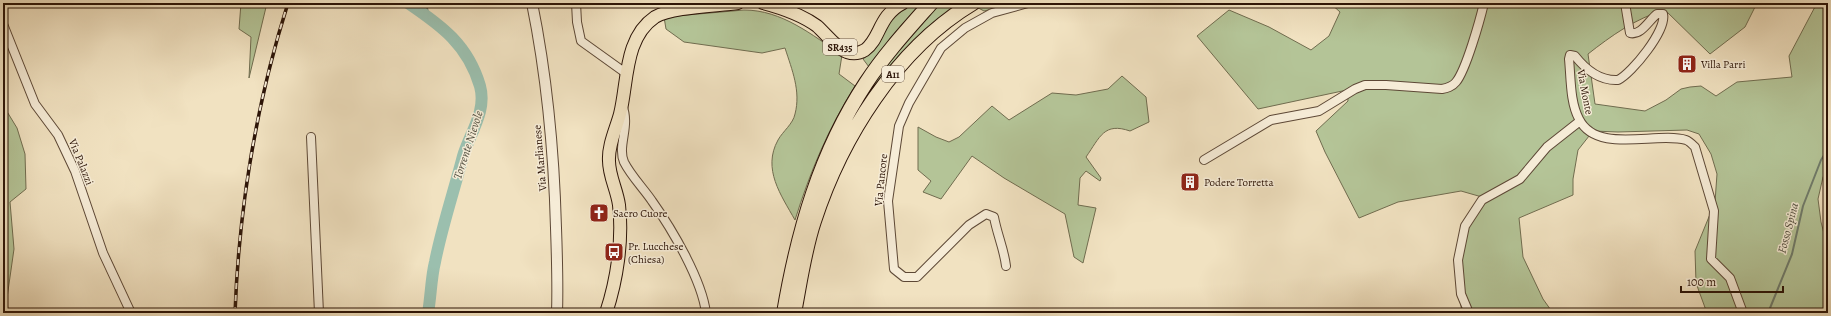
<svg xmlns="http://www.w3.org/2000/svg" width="1831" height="316" font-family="Alegreya,serif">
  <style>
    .green { fill: #b4c497; stroke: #706c4f }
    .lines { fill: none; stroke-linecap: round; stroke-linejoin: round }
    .stream { stroke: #6f7b6b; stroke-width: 2 }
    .river { stroke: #9bbfae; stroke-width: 12 }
    .minor-casing { stroke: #5d4836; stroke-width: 10 }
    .tertiary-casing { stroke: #5d4836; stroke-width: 12 }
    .primary-casing { stroke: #2c1407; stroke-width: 14 }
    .motorway-casing { stroke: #2c1407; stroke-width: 16 }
    .minor { stroke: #f6ecd7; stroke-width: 8 }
    .tertiary { stroke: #f6ecd7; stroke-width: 10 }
    .primary { stroke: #f1e2c1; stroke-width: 12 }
    .motorway { stroke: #f1e2c1; stroke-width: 14 }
    .rail-casing { stroke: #2c1407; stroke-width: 3.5 }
    .rail { stroke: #f6ecd7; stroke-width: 2; stroke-dasharray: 6; stroke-linecap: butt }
    .labels { text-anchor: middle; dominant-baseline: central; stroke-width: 3; stroke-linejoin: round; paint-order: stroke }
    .shield { fill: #f6ecd7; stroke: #695545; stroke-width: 1 }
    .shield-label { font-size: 10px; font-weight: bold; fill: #2c1407 }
    .poi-label { font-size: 11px; fill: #2c1407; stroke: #f6ecd7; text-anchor: start }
    .street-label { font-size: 11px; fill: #2c1407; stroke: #f6ecd7 }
    .water-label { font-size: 12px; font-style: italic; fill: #535041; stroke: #f6ecd7 }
  </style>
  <rect width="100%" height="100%" fill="#f1e2c1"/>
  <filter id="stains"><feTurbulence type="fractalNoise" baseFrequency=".005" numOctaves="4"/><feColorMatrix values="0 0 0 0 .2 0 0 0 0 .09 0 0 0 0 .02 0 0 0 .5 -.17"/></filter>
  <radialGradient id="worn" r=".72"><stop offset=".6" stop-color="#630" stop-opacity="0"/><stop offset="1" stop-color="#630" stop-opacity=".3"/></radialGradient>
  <!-- green -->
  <path class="green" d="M241,3h26l-18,75 2,-41 -12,-8z
    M912,3h10l-24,26 -29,38 -6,-8c13,-7 16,-25 24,-37 5,-9 16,-14 25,-19z
    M937,3h28l-89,86 -6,-4z
    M969,3h47l-32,8z
    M1330,3h122l5,4 1,-4h249l3,4 12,-4h35l-12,24 -35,27 -45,-44c-29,8 -54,26 -77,44l7,50 50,7 21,-11 15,-11 9,-2 11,-1 15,10 21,-14 55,-5 -3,-21 28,-53h11v167l-5,7 -5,22 3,23 7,27v64h-121l-11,-30 -1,-32 20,-49 2,-28 -6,-20 -12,-20 -12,-4 -69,2 -25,-1 -15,19 -5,29v16l-54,23 4,39 20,42 10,14h-91l-7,-51 7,-39 20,-26 -21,-6 -63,11 -39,16 -34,-66 -9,-21 32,-30 -1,-11 -89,19 -61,-73 32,-26 40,17 42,23 18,-14 11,-24z
    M744,10c38,0 68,25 98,45l-3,19 16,12c-27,43 -45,86 -60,134 -14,-25 -33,-51 -17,-80 5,-9 15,-16 17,-26 6,-23 -3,-44 -10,-66l-23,5 -78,-11 -18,-13 -2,-12z
    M1122,76l24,21 3,25 -19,9c-26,-9 -30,6 -44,26l15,21 -1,3 -14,-10 -6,7 -2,27 18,3 -13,55 -9,-6 -9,-43 -61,-36 -32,-22 -31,43 -18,-7 8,-11 -13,-11v-43l18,10 13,5 10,-5 33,-31 17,14 43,-27 24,2 32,-6z
    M3,105l14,23 8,26 1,35 -16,13 4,47 -7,49 1,15h-5z"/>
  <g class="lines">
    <!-- stream -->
    <path class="stream" d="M426,3l3,15
      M1768,313l24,-59 11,-48 18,-46 7,-11"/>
    <!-- river -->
    <path class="river" d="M408,3c34,23 60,42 72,83 7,25 -10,47 -17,70 -9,35 -21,70 -28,106 -4,16 -4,34 -7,51"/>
    <defs>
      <path id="minor" d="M576,3l1,19 4,19 46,33
        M1625,3l5,30c11,3 19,-13 27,-19h6c4,16 -31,59 -45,66 -18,1 -32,-10 -43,-24l-5,-1 -1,4c2,20 1,43 10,60 18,36 78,12 107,21 3,1 6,4 9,7l19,64 -3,48 19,19 13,35
        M3,24l32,80 23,31 17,36 28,82 28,60
        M622,105c9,21 -5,40 2,57 7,14 20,27 28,39 20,28 50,79 54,112
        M311,137l8,176
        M1204,160l67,-40 48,-9 36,-22 10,-4h21l56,4c5,-1 10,-2 14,-7 10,-12 24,-62 28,-79
        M1006,266c-2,-17 -9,-32 -12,-49l-8,-3 -17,11 -52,52h-13l-10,-8 -6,-68 11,-75 10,-23 32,-55 24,-20 27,-15 36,-10
        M1469,313l-8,-19 -3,-34 7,-34 17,-26 38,-21 27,-32 33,-26"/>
      <path id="tertiary" d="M532,3c15,74 22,149 24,225 1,28 2,56 1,85"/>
      <path id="primary" d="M763,3c19,5 39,12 54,23 9,8 19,22 30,26 6,2 13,1 18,-2 16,-12 13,-34 38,-47
        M606,313c11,-33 17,-73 13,-108 -2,-15 -10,-29 -10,-44 -1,-16 7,-32 11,-47 8,-32 4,-76 35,-97 16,-10 63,-11 83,-14"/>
      <path id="motorway" d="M784,313c14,-82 36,-160 82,-230 19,-29 42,-54 65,-80
        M794,313c6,-31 10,-62 20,-92 27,-83 82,-172 159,-218"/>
    </defs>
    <!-- minor casing -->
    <use href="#minor" class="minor-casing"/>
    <!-- tertiary casing -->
    <use href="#tertiary" class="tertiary-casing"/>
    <!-- primary casing -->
    <use href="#primary" class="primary-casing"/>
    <!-- motorway casing -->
    <use href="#motorway" class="motorway-casing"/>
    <!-- minor -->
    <use href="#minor" class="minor"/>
    <!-- tertiary -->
    <use href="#tertiary" class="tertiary"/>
    <!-- primary -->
    <use href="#primary" class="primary"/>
    <!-- motorway -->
    <use href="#motorway" class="motorway"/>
    <defs>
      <path id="rail" d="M235,313c4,-106 21,-209 53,-310"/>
    </defs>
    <!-- rail casing -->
    <use href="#rail" class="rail-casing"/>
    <!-- rail -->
    <use href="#rail" class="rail"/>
  </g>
  <!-- icons -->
  <defs>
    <symbol id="building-square" viewBox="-11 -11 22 22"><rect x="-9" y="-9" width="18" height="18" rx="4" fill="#8f2418" stroke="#f6ecd7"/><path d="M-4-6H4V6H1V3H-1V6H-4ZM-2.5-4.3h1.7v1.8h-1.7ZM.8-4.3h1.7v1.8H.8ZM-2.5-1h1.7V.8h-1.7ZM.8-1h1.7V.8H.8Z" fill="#fff"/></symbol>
    <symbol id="church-square" viewBox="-11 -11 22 22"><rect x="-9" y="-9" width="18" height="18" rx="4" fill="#8f2418" stroke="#f6ecd7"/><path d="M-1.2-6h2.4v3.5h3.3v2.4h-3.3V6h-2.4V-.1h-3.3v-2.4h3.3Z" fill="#fff"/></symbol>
    <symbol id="bus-square" viewBox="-11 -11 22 22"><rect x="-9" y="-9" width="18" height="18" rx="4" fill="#8f2418" stroke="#f6ecd7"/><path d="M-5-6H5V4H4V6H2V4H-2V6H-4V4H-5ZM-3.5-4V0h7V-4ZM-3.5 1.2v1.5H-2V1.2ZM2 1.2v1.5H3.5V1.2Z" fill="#fff"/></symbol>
  </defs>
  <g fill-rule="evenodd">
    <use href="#building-square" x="1676" y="53" width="22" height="22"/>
    <use href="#building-square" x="1179" y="171" width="22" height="22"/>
    <use href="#church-square" x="588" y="202" width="22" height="22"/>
    <use href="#bus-square" x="603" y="241" width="22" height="22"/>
  </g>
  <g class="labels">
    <!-- shield labels -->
    <g class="shield">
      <rect x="823" y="39" width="34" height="16" rx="3"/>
      <rect x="882" y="66" width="22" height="16" rx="3"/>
    </g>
    <g class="shield-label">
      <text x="840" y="47">SR435</text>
      <text x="893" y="74">A11</text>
    </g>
    <!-- poi labels -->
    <g class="poi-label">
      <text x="1701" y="64">Villa Parri</text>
      <text x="1204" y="182">Podere Torretta</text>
      <text x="613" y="213">Sacro Cuore</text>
      <text x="628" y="246">Pr. Lucchese<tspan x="628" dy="13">(Chiesa)</tspan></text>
    </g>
    <!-- street labels -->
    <g class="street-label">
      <text transform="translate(1585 92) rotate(79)">Via Monte</text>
      <text transform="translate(540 158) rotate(-95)">Via Marlianese</text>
      <text transform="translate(81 162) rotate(68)">Via Palazzi</text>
      <text transform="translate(881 180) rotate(-84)">Via Pancore</text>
    </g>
    <!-- water labels -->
    <g class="water-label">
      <text transform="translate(468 145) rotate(-72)">Torrente Nievole</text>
      <text transform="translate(1788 228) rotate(-75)">Fosso Spina</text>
    </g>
  </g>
  <!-- margin -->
  <rect width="1831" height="316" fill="none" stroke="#f1e2c1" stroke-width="16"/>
  <rect x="4" y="4" width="1823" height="308" fill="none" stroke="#2c1407" stroke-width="2"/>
  <rect x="8" y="8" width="1815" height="300" fill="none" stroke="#2c1407"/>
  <!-- scale -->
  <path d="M1681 286v6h102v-6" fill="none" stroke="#2c1407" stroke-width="2"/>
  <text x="1687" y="286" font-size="12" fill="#2c1407" stroke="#f6ecd7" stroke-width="3" paint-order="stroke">100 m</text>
  <rect width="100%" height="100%" filter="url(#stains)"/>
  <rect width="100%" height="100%" fill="url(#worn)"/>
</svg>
